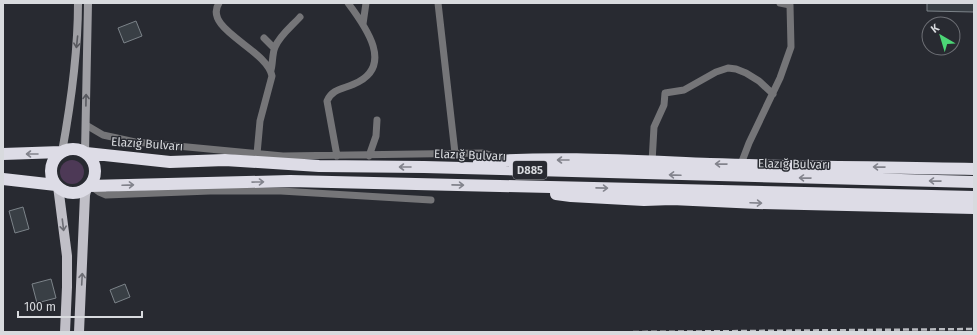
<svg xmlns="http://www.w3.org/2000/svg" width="977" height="335" font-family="'Fira Sans',sans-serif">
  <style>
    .green { fill: #4d3956 }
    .building { fill: #393f45; stroke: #7c8389 }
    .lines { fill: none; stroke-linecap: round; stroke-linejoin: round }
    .street { stroke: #757578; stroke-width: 7 }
    .secondary { stroke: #9f9fa4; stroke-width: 8 }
    .primary { stroke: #c0bfc7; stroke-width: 10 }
    .highway { stroke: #dddce6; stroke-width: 12 }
    .rail { stroke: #b9bbc0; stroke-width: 2.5; stroke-dasharray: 6 3; stroke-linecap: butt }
    .oneway { stroke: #58595f }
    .oneway2 { stroke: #82838c }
    .oneway3 { stroke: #6c6d74 }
    .labels { text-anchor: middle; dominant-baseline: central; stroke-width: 3; stroke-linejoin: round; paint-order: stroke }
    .shield { fill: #282a31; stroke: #a3a5aa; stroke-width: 1 }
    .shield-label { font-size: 11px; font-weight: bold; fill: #d8dade }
    .street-label { font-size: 12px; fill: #d8dade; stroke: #282a31 }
  </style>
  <rect width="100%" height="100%" fill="#282a31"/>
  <!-- green -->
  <path class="green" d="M60 172a12 12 0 1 1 24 0a12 12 0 1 1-24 0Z"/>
  <!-- building -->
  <path class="building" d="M927,3h47v9l-47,-1z
    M136,21l6,15 -18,7 -6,-15z
    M23,207l6,22 -14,4 -6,-22z
    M51,279l5,19 -19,5 -5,-19z
    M125,284l5,13 -15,6 -5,-13z"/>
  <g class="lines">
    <!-- street -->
    <path class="street" d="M219,3c-17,26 48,46 53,73l-12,45 -3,33
      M438,3l17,150
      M363,24l3,-21
      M264,38l10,10
      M271,70c2,-7 1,-16 4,-23 5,-12 17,-21 25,-30
      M86,125l17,10 32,7 148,14 201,-3 15,5
      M337,156l-10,-55c5,-12 16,-12 27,-17 41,-17 12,-57 -6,-81
      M369,156l7,-20 1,-16
      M652,162l2,-35 10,-22 1,-12 19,-3 32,-18 12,-4 8,1 10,4 13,8 14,13
      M741,164l8,-21 31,-65 11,-31 -1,-42 -10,-2
      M92,187l7,5 7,3 104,-4h71l150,9"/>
    <!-- secondary -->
    <path class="secondary" d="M62,152c9,-49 16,-99 16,-149
      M85,153l3,-150"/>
    <!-- primary -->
    <path class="primary" d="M58,186l9,70v31l-2,45
      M79,332l6,-137 2,-8"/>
    <!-- highway -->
    <path class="highway" d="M51 171a22 22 0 1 1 44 0a22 22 0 1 1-44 0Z
      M86,153l84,9 55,-2 94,6 105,1 550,15
      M3,154l58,-2
      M479,162c77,-6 154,-1 231,2 88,3 176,3 264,5
      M3,179l53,6
      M89,186l201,-5 684,16
      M556,194l15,2 73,4 28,-1 86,4 216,5"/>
    <!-- rail -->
    <path class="rail" d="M633,332l341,-3"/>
  </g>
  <!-- one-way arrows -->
  <defs><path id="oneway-shaft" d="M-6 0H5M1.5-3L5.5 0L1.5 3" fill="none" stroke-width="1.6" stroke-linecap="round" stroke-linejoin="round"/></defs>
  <g class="oneway">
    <use href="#oneway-shaft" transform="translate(77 42) rotate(96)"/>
    <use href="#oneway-shaft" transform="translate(86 100) rotate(-89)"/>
  </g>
  <g class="oneway2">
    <use href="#oneway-shaft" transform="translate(32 154) rotate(180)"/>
    <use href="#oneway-shaft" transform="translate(563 160) rotate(-180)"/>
    <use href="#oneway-shaft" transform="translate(721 164) rotate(-179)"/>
    <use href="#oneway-shaft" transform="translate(405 167) rotate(-180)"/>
    <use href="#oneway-shaft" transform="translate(879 167) rotate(-179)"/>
    <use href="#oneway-shaft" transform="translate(675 175) rotate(-178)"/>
    <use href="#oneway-shaft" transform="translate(805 178) rotate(-179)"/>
    <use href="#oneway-shaft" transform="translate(935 181) rotate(-179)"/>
    <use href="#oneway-shaft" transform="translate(258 182) rotate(-1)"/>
    <use href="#oneway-shaft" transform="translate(128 185) rotate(-2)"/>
    <use href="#oneway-shaft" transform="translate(458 185) rotate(1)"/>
    <use href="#oneway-shaft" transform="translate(602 188) rotate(1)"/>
    <use href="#oneway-shaft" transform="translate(756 203) rotate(2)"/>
  </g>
  <g class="oneway3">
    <use href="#oneway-shaft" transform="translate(63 225) rotate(83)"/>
    <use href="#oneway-shaft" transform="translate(82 279) rotate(-87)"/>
  </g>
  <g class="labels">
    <!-- shield labels -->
    <rect class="shield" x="513" y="161" width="34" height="18" rx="3"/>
    <g class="shield-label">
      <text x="530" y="170">D885</text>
    </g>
    <!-- street labels -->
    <g class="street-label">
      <text transform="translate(147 144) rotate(4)">Elazığ Bulvarı</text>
      <text transform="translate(470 155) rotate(2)">Elazığ Bulvarı</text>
      <text transform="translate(794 164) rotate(1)">Elazığ Bulvarı</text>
    </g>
  </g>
  <!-- border -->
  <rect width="977" height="335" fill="none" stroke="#d8dade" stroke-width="8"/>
  <!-- north arrow -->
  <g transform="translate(941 36) rotate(322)"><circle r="19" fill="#282a31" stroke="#6e7076"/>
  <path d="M0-3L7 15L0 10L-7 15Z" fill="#4cd676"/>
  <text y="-6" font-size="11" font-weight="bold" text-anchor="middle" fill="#d8dade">K</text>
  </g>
  <!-- scale -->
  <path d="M18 311v6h124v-6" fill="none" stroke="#d8dade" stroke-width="2"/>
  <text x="24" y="311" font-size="12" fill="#d8dade" stroke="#282a31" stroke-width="3" paint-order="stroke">100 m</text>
</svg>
